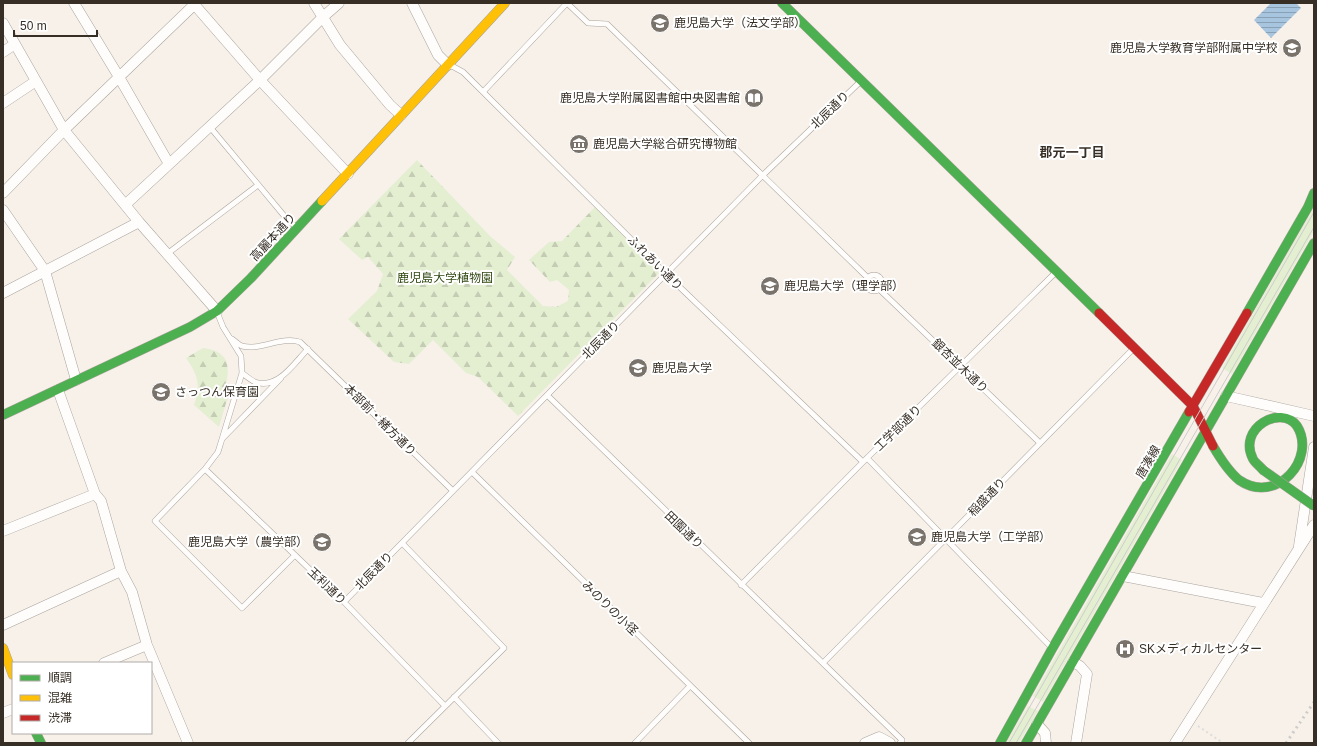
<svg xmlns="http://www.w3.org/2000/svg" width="1317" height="746" font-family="Helvetica,'Noto Sans JP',sans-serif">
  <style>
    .grass { fill: #e4efd2 }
    .forest { fill: url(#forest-firs) }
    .water { fill: url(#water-rules) }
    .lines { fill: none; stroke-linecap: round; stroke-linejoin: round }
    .lane-casing { stroke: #aaa49c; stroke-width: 6 }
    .street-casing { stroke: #aaa49c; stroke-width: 11 }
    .fast-casing { stroke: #aaa49c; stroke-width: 10 }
    .slow-casing { stroke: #aaa49c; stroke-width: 10 }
    .jam-casing { stroke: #aaa49c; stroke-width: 10 }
    .path { stroke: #deddda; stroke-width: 2; stroke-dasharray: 2 3; stroke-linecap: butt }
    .lane { stroke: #fefdfc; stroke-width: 5 }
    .street { stroke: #fefdfc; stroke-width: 10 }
    .fast { stroke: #4caf50; stroke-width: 9 }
    .slow { stroke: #ffc107; stroke-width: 9 }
    .jam { stroke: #c62828; stroke-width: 9 }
    .tram { stroke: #cdccca; stroke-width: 1 }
    .rail { stroke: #cdccca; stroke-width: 3; stroke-dasharray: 2 4; stroke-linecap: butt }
    .fast-bridge-casing { stroke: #aaa49c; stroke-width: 10; stroke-linecap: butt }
    .fast-bridge { stroke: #4caf50; stroke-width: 9 }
    .labels { text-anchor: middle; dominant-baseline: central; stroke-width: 4; stroke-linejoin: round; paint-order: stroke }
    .poi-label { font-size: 12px; fill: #372f26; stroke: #fff; text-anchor: start }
    .street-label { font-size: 12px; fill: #372f26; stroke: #fff }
    .park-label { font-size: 12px; fill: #2f470f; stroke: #fff }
    .neighbourhood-label { font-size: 13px; font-weight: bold; fill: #372f26; stroke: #fff }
  </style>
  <defs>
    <pattern id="forest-firs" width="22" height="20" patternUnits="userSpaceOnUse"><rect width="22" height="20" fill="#e4efd2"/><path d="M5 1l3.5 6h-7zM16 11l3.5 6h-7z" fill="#c4cdb4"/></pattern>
    <pattern id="water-rules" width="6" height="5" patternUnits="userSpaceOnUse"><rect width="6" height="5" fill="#a8c5e0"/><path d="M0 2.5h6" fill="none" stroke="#8aa0b5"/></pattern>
  </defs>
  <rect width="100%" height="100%" fill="#f7f1ea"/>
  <!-- grass -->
  <path class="grass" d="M1314,207v24l-82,143 -10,-6z
    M1172,454l10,6 -139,242 -10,-6z
    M1028,706l10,5 -19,32h-13z"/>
  <!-- forest -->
  <path class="forest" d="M417,160l74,77 24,20 -8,13 36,36 13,1 12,-6 1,-11 -12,-10 -7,2 -21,-22 20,-18 13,-1 33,-34 64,66 -141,143 -40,-39 -12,-4 -33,-33 -24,24 -15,-2 -46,-43 29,-28 6,-17 -15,-17 -6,3 -23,-21z
    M203,348c23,3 28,14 23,36l7,5 -7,14 -7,24 -25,-22c7,-20 4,-30 -8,-47z"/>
  <!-- water -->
  <path class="water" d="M1271,3h25l5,5 -30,30 -17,-18z"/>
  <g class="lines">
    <defs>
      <path id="lane" d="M450,65l13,7 203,202 197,188
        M483,92l84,-89 21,20 19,1 261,254
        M210,127l76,91 11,10
        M167,254l91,-69
        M866 283a8 8 0 1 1 16 0a8 8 0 1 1-16 0Z
        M880,290l160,153
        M217,312l6,15 18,29 1,17 -20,66 -4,13 -13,17 -50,52 87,87 53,-53
        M232,339c3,2 7,6 10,7 18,5 39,-10 58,-4l153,149
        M242,373c4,3 9,7 13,9 23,8 39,-19 53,-33
        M547,395l355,345 -2,3
        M223,438l58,-60
        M867,458l185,190
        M205,469l139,133 101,104
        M472,472l277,271
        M402,543l102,105 -96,95
        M741,585l126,-127 188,-185
        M344,602l418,-426 99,-95
        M823,663l310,-314
        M454,697l44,46
        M635,743l55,-57"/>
      <path id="street" d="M74,3l45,74 50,87
        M193,3l67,77 88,94
        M314,3l26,42 50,60 11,10
        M412,3l26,52 10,10
        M3,23l61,107 75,92 78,89
        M3,52l12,-8
        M3,103l33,-22
        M3,193l61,-63 132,-127
        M125,205l135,-125 63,-63 16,-14
        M3,210l42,61 31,109
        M3,293l136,-71
        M58,390l37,104 6,7 20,70 11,21 15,53 41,98
        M1226,396l88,20
        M3,531l92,-37
        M1299,546l15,-99
        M1123,576l140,27
        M3,625l118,-54
        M1073,662l7,4 7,8 -11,69
        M104,663l43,-18
        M3,713l10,-4
        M1037,724l8,9 1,10
        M865,743l14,-6 11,6
        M1175,743l139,-218"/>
      <path id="fast" d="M782,3l317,310
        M1247,313l61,-106 6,-14
        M3,415l187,-88 27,-16 34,-33 71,-77
        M1213,446c7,12 15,25 26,34 38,26 78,-22 58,-54 -16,-22 -60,2 -44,33 2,4 7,7 10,11
        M36,733l5,10
        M1000,743l52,-94 137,-237
        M1026,743l288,-500"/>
      <path id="slow" d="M322,201l183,-198
        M3,648l10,27"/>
      <path id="jam" d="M1099,313l94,93 20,40
        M1189,412l58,-99"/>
    </defs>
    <!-- lane casing -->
    <use href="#lane" class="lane-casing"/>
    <!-- street casing -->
    <use href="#street" class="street-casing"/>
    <!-- fast casing -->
    <use href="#fast" class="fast-casing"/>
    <!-- slow casing -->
    <use href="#slow" class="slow-casing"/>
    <!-- jam casing -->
    <use href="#jam" class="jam-casing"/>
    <!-- path -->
    <path class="path" d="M1198,726l25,17"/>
    <!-- lane -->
    <use href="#lane" class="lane"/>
    <!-- street -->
    <use href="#street" class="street"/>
    <!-- fast -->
    <use href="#fast" class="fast"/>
    <!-- slow -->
    <use href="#slow" class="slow"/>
    <!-- jam -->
    <use href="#jam" class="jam"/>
    <!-- tram -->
    <path class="tram" d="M1009,743l305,-531
      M1016,743l298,-516"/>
    <!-- rail -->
    <path class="rail" d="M1286,743l28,-41"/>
    <defs>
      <path id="fast-bridge" d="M1263,470l51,36"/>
    </defs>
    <!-- fast-bridge casing -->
    <use href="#fast-bridge" class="fast-bridge-casing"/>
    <!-- fast-bridge -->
    <use href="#fast-bridge" class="fast-bridge"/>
  </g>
  <!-- icons -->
  <defs>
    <symbol id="university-disc" viewBox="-11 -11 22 22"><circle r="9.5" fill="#7a736b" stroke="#fff"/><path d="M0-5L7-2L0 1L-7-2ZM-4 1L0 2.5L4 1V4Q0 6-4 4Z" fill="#fff"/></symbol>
    <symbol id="school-disc" viewBox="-11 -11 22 22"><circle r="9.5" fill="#7a736b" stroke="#fff"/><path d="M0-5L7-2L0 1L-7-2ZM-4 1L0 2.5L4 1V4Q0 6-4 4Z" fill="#fff"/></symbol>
    <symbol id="library-disc" viewBox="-11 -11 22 22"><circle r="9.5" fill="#7a736b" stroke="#fff"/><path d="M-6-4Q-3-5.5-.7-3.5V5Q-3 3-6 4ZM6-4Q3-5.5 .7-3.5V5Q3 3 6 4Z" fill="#fff"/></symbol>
    <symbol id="museum-disc" viewBox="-11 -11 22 22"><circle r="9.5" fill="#7a736b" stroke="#fff"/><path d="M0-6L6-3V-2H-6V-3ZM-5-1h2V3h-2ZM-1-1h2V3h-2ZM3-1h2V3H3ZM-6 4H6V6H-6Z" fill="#fff"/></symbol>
    <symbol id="hospital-disc" viewBox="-11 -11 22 22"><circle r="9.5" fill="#7a736b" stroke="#fff"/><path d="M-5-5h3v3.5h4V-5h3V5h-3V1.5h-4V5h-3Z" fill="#fff"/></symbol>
  </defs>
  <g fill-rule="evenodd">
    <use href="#university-disc" x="649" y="12" width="22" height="22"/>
    <use href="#school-disc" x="1281" y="37" width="22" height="22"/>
    <use href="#library-disc" x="743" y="87" width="22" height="22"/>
    <use href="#museum-disc" x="568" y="133" width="22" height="22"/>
    <use href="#university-disc" x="759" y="275" width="22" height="22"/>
    <use href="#university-disc" x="627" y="357" width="22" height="22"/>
    <use href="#school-disc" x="150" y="381" width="22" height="22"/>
    <use href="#university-disc" x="906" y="526" width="22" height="22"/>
    <use href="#university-disc" x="311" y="531" width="22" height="22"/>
    <use href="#hospital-disc" x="1114" y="638" width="22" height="22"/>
  </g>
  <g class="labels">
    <!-- poi labels -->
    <g class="poi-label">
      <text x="674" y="23">鹿児島大学（法文学部）</text>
      <text x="1278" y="48" text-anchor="end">鹿児島大学教育学部附属中学校</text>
      <text x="740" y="98" text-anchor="end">鹿児島大学附属図書館中央図書館</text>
      <text x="593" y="144">鹿児島大学総合研究博物館</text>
      <text x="784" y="286">鹿児島大学（理学部）</text>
      <text x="652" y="368">鹿児島大学</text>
      <text x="175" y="392">さっつん保育園</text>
      <text x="931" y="537">鹿児島大学（工学部）</text>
      <text x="308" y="542" text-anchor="end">鹿児島大学（農学部）</text>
      <text x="1139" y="649">SKメディカルセンター</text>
    </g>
    <!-- street labels -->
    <g class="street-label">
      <text transform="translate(830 110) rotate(-44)">北辰通り</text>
      <text transform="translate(273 237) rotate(-47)">高麗本通り</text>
      <text transform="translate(655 263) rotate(45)">ふれあい通り</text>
      <text transform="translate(601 340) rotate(-45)">北辰通り</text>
      <text transform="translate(960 366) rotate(44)">銀杏並木通り</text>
      <text transform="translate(380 420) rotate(45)">本部前・緒方通り</text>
      <text transform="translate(898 428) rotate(-44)">工学部通り</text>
      <text transform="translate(1148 462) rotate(-60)">唐湊線</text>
      <text transform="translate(987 497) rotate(-46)">稲盛通り</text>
      <text transform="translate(684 530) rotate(44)">田園通り</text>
      <text transform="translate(374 571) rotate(-45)">北辰通り</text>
      <text transform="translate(327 586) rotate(44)">玉利通り</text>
      <text transform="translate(610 608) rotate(44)">みのりの小径</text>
    </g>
    <!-- park labels -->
    <g class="park-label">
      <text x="445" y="278">鹿児島大学植物園</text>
    </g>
    <!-- neighbourhood labels -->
    <g class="neighbourhood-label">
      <text x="1072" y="152">郡元一丁目</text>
    </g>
  </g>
  <!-- border -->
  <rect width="1317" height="746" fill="none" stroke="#372f26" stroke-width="8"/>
  <!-- legend -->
  <rect x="12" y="662" width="140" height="72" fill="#ffffff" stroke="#afaca8"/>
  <rect x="20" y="675" width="20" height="6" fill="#4caf50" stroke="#afaca8"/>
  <text x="48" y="682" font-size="12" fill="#372f26">順調</text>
  <rect x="20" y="695" width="20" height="6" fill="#ffc107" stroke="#afaca8"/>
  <text x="48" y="702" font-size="12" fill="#372f26">混雑</text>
  <rect x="20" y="715" width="20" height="6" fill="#c62828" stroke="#afaca8"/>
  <text x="48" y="722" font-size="12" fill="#372f26">渋滞</text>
  <!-- scale -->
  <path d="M14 30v6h83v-6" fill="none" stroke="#372f26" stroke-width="2"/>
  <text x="20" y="30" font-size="12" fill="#372f26" stroke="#ffffff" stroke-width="3" paint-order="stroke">50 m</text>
</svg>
